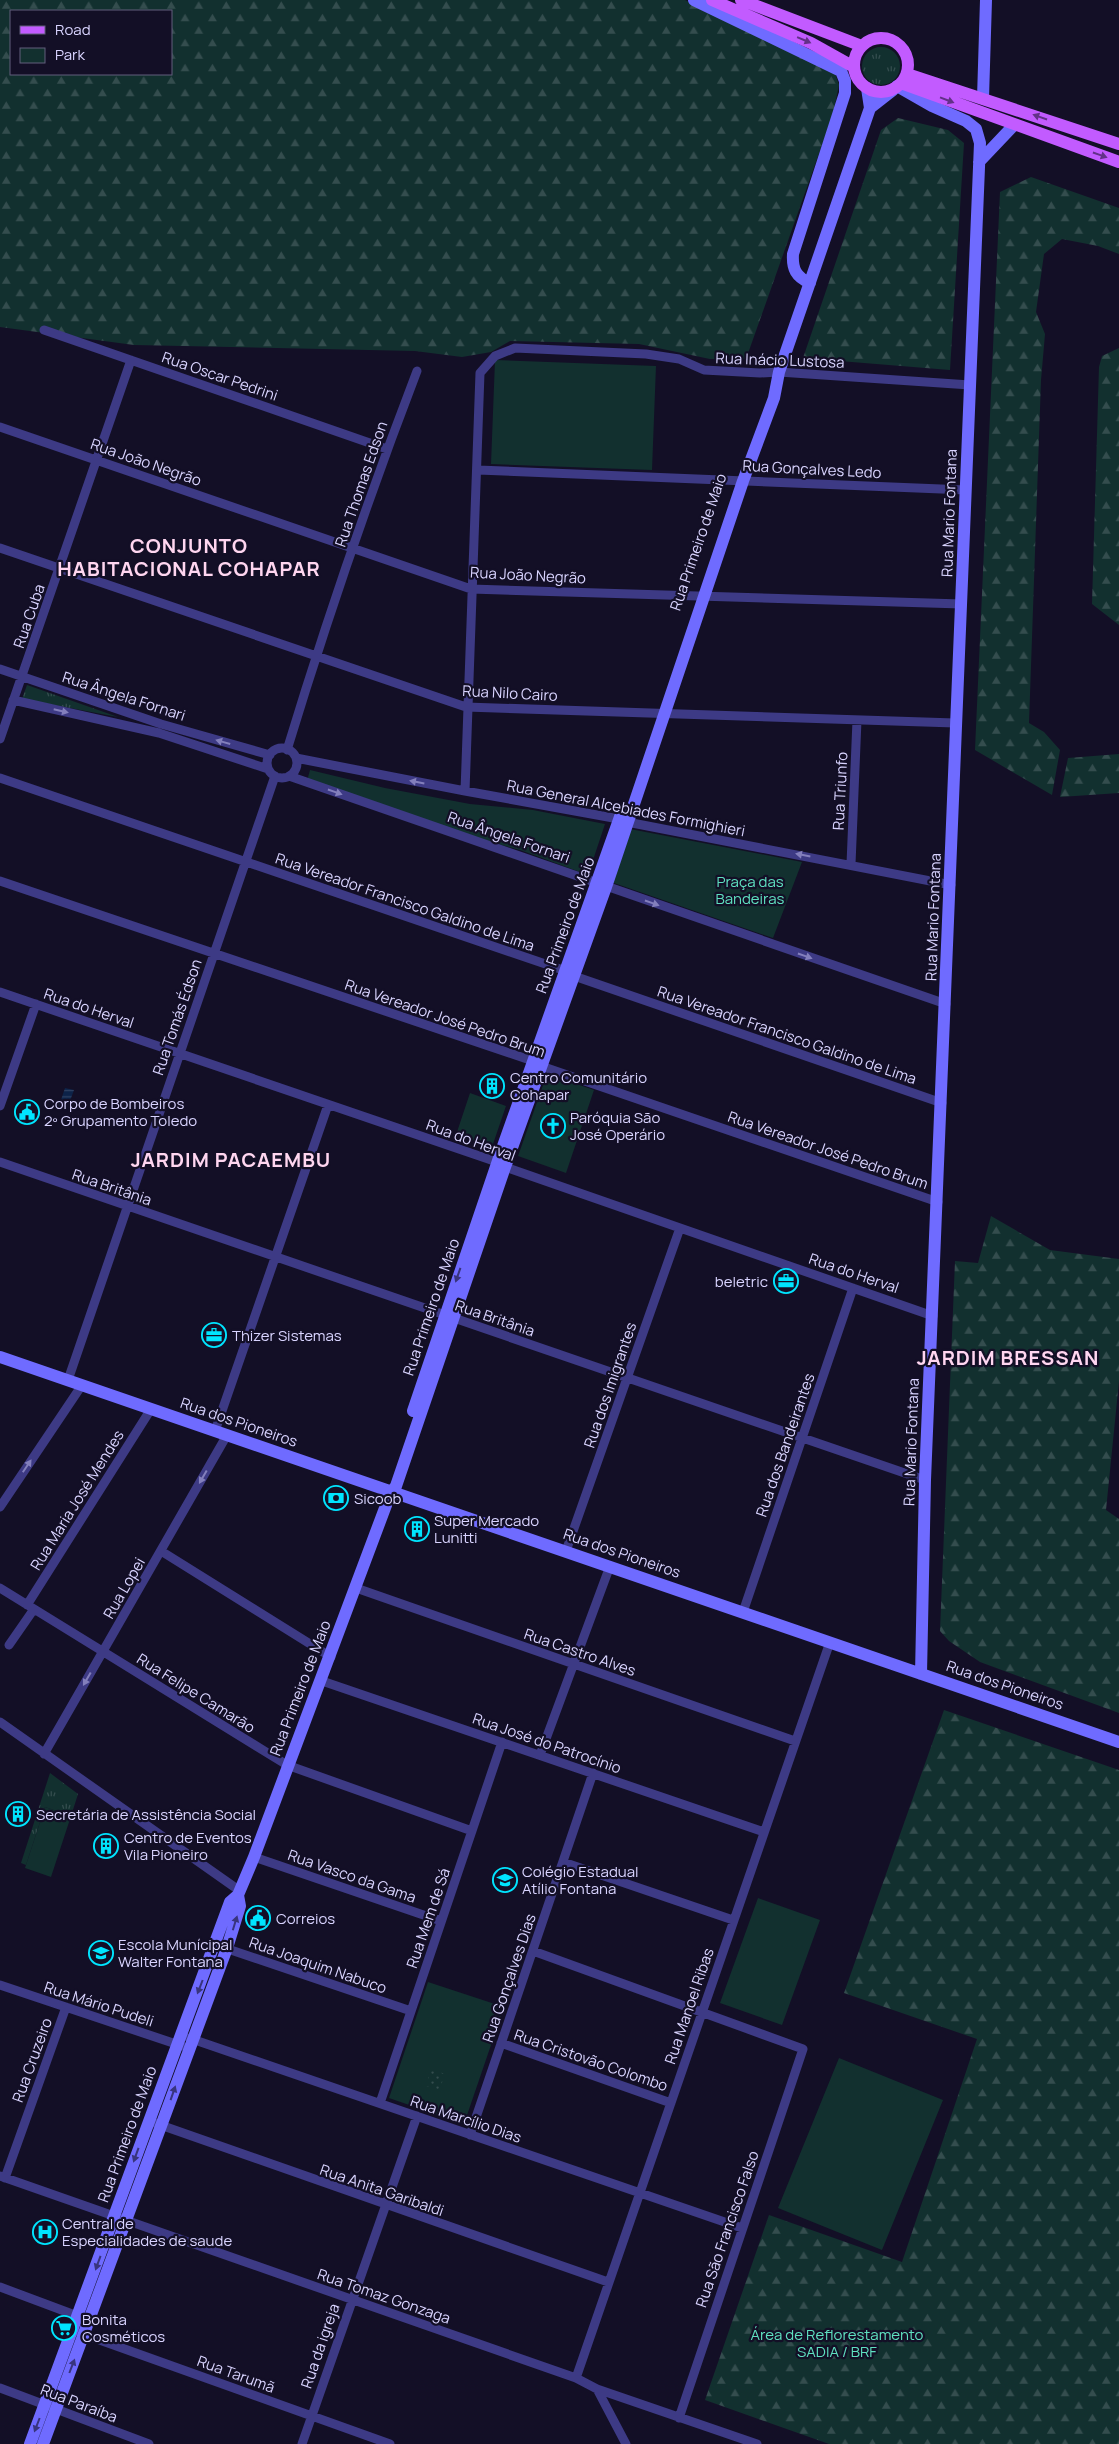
<svg xmlns="http://www.w3.org/2000/svg" width="1119" height="2444" font-family="Manrope,sans-serif">
  <style>
    .grass { fill: url(#grass-tufts) }
    .forest { fill: url(#forest-firs); fill-rule: evenodd }
    .park { fill: #12302f }
    .garden { fill: url(#garden-dots) }
    .water { fill: url(#water-rules) }
    .lines { fill: none; stroke-linecap: round; stroke-linejoin: round }
    .street { stroke: #3d3a85; stroke-width: 9 }
    .secondary { stroke: #6f6bff; stroke-width: 12 }
    .primary { stroke: #c25bff; stroke-width: 12 }
    .oneway { fill: #623188 }
    .oneway2 { fill: #837fbc }
    .oneway3 { fill: #38347d }
    .labels { text-anchor: middle; dominant-baseline: central; stroke-width: 4.5; stroke-linejoin: round; paint-order: stroke }
    .street-label { font-size: 15px; fill: #d9d4ff; stroke: #130f26 }
    .park-label { font-size: 15px; fill: #5fe0c0; stroke: #130f26 }
    .poi-label { font-size: 15px; fill: #d9d4ff; stroke: #130f26; text-anchor: start }
    .district-label { font-size: 20px; font-weight: bold; letter-spacing: 1px; fill: #ffd6f0; stroke: #130f26 }
  </style>
  <defs>
    <pattern id="grass-tufts" width="24" height="20" patternUnits="userSpaceOnUse" patternTransform="scale(1.25)"><rect width="24" height="20" fill="#12302f"/><path d="M3 7l-1-3M5 7V3M7 7l1-3M15 17l-1-3M17 17v-4M19 17l1-3" fill="none" stroke="#344d4e"/></pattern>
    <pattern id="forest-firs" width="22" height="20" patternUnits="userSpaceOnUse" patternTransform="scale(1.25)"><rect width="22" height="20" fill="#12302f"/><path d="M5 1l3.5 6h-7zM16 11l3.5 6h-7z" fill="#344d4e"/></pattern>
    <pattern id="garden-dots" width="8" height="8" patternUnits="userSpaceOnUse" patternTransform="scale(1.25)"><rect width="8" height="8" fill="#12302f"/><path d="M2 2h.1M6 6h.1" fill="none" stroke="#344d4e" stroke-width="1.8" stroke-linecap="round"/></pattern>
    <pattern id="water-rules" width="6" height="5" patternUnits="userSpaceOnUse" patternTransform="scale(1.25)"><rect width="6" height="5" fill="#0c2248"/><path d="M0 2.5h6" fill="none" stroke="#2f4163"/></pattern>
  </defs>
  <rect width="100%" height="100%" fill="#130f26"/>
  <!-- grass -->
  <path class="grass" d="M862 66a19 19 0 1 1 38 0a19 19 0 1 1-38 0Z
    M27,685l91,32 -96,-18z
    M50,1773l28,21 -7,22 -26,-9 -19,58 -5,-2z"/>
  <!-- forest -->
  <path class="forest" d="M0,0h685l150,73 4,12 -6,29 -87,245h-36l-71,-15 -129,-3 -19,11 -29,5 -47,-6 -281,-6 -134,-18zM11,11h160v63h-160z
    M898,118l50,12 16,13 -14,227 -147,-12 78,-228z
    M1031,177l88,31v46l-21,-8 -36,-7 -18,15 -8,58 9,22 -4,46 -12,343 15,9 16,18 -8,45 -77,-45 25,-558z
    M1119,348v277l-27,-21 7,-237 3,-11z
    M1119,754v39l-59,4 8,-39z
    M991,1216l59,34 69,9v122l-13,129 13,9v194l-139,-51 -31,-21 -9,-10 15,-370 23,2z
    M944,1710l175,60v674h-290l-124,-44 64,-185 133,47 75,-223 -133,-46z"/>
  <!-- park -->
  <path class="park" d="M495,360l161,6 -4,104 -161,-6z
    M310,770l75,18 85,16 63,6 72,14 -17,51 -68,-25 -60,-16 -153,-53z
    M630,829l172,33 -29,76 -162,-56z
    M547,1074l47,16 -28,83 -48,-17z
    M470,1093l36,13 -14,41 -36,-12z
    M45,1807l26,9 -20,61 -26,-9z
    M758,1898l62,22 -38,105 -62,-22z
    M428,1982l76,25 -40,117 -75,-26z
    M839,2058l104,42 -61,150 -104,-42z"/>
  <!-- garden -->
  <path class="garden" d="M431,2069l14,5 -6,17 -13,-5z"/>
  <!-- water -->
  <path class="water" d="M65,1088l9,2 -7,19 -8,-3z"/>
  <g class="lines">
    <!-- street -->
    <path class="street" d="M44,330l343,119
      M0,427l471,162 491,15
      M478,470l488,20
      M0,548l466,159 489,16
      M0,669l161,55 109,31
      M13,700l146,33 109,36
      M0,739l131,-379
      M267 763a15 15 0 1 1 30 0a15 15 0 1 1-30 0Z
      M287,750c39,-128 82,-254 130,-379
      M296,758l169,33 154,28 8,3 324,63
      M289,776l657,228
      M0,778l566,193 8,5 368,127
      M465,791l15,-418 15,-17 20,-8 131,6 33,5 25,11 56,3 19,-1 191,13
      M851,864l6,-144
      M0,881l533,180 8,5 397,136
      M0,992l497,170 8,5 428,149
      M0,1106l36,-102
      M0,1162l925,318
      M68,1380l207,-604
      M215,1431l113,-326
      M0,1507l82,-122
      M161,1551l170,106
      M566,1551l114,-323
      M0,1588l287,177 185,66
      M356,1588l439,153
      M27,1605l124,-196
      M743,1612l110,-324
      M9,1645l25,-36
      M322,1681l442,151
      M0,1722l240,169
      M44,1754l183,-319
      M540,1755l70,-189
      M254,1857l187,64
      M563,1862l170,58
      M222,1947l189,64
      M533,1951l270,98 -124,369
      M0,1985l182,61
      M189,2038l553,190
      M501,2043l170,60
      M380,2103l122,-361
      M149,2121l459,161
      M470,2135l123,-362
      M0,2176l576,202 21,11 160,55
      M5,2178l61,-171
      M0,2287l83,31
      M80,2333l310,111
      M576,2378l254,-736
      M0,2388l149,56
      M597,2389l29,55
      M302,2444l115,-328"/>
    <!-- secondary -->
    <path class="secondary" d="M694,0l147,71 4,10v12l-52,161c-1,15 3,23 17,29
      M897,86l35,20 34,15 10,8 4,14 -55,1337 -4,194
      M983,98l3,-98
      M870,108l23,-18
      M979,162l35,-37
      M0,1357l1119,385
      M413,1411l89,-262 119,-335
      M30,2444l200,-542 8,-7 16,-38 137,-365 5,-6 109,-319 101,-280 137,-406 31,-83 5,-26 91,-264 -3,-20
      M43,2444l184,-496 13,-42 -2,-11"/>
    <!-- primary -->
    <path class="primary" d="M712,0l99,43 43,24
      M741,0l121,46
      M854 65a27 27 0 1 1 54 0a27 27 0 1 1-54 0Z
      M907,74l212,70
      M901,83l218,79"/>
  </g>
  <!-- one-way arrows -->
  <defs><path id="oneway-solid" d="M-6-.8H1V-3.2L6.5 0L1 3.2V.8H-6Z" transform="scale(1.25)"/></defs>
  <g class="oneway">
    <use href="#oneway-solid" transform="translate(804 40) rotate(23)"/>
    <use href="#oneway-solid" transform="translate(947 100) rotate(21)"/>
    <use href="#oneway-solid" transform="translate(1040 117) rotate(-161)"/>
    <use href="#oneway-solid" transform="translate(1100 155) rotate(19)"/>
  </g>
  <g class="oneway2">
    <use href="#oneway-solid" transform="translate(61 711) rotate(13)"/>
    <use href="#oneway-solid" transform="translate(223 742) rotate(-164)"/>
    <use href="#oneway-solid" transform="translate(417 782) rotate(-169)"/>
    <use href="#oneway-solid" transform="translate(335 792) rotate(19)"/>
    <use href="#oneway-solid" transform="translate(803 855) rotate(-169)"/>
    <use href="#oneway-solid" transform="translate(652 903) rotate(19)"/>
    <use href="#oneway-solid" transform="translate(805 956) rotate(19)"/>
    <use href="#oneway-solid" transform="translate(27 1466) rotate(-56)"/>
    <use href="#oneway-solid" transform="translate(203 1477) rotate(120)"/>
    <use href="#oneway-solid" transform="translate(87 1679) rotate(120)"/>
  </g>
  <g class="oneway3">
    <use href="#oneway-solid" transform="translate(458 1275) rotate(109)"/>
    <use href="#oneway-solid" transform="translate(235 1923) rotate(-73)"/>
    <use href="#oneway-solid" transform="translate(200 1987) rotate(111)"/>
    <use href="#oneway-solid" transform="translate(173 2093) rotate(-71)"/>
    <use href="#oneway-solid" transform="translate(136 2155) rotate(110)"/>
    <use href="#oneway-solid" transform="translate(98 2263) rotate(110)"/>
    <use href="#oneway-solid" transform="translate(72 2366) rotate(-69)"/>
    <use href="#oneway-solid" transform="translate(37 2425) rotate(111)"/>
  </g>
  <!-- icons -->
  <defs>
    <symbol id="building-ring" viewBox="-11 -11 22 22"><circle r="9.5" fill="#130f26" stroke="#00e5ff" stroke-width="1.5"/><path d="M-4-6H4V6H1V3H-1V6H-4ZM-2.5-4.3h1.7v1.8h-1.7ZM.8-4.3h1.7v1.8H.8ZM-2.5-1h1.7V.8h-1.7ZM.8-1h1.7V.8H.8Z" fill="#00e5ff"/></symbol>
    <symbol id="civic-ring" viewBox="-11 -11 22 22"><circle r="9.5" fill="#130f26" stroke="#00e5ff" stroke-width="1.5"/><path d="M-.6-6.5H3V-4.5H.6V-3L4-1V1h2V6H-6V1h2V-1L-.6-3ZM-1.2 2.5V6h2.4V2.5Z" fill="#00e5ff"/></symbol>
    <symbol id="church-ring" viewBox="-11 -11 22 22"><circle r="9.5" fill="#130f26" stroke="#00e5ff" stroke-width="1.5"/><path d="M-1.2-6h2.4v3.5h3.3v2.4h-3.3V6h-2.4V-.1h-3.3v-2.4h3.3Z" fill="#00e5ff"/></symbol>
    <symbol id="office-ring" viewBox="-11 -11 22 22"><circle r="9.5" fill="#130f26" stroke="#00e5ff" stroke-width="1.5"/><path d="M-6-3h4V-5.5h4V-3h4V5H-6ZM-1-4.5V-3h2v-1.5ZM-6 0V1H6V0Z" fill="#00e5ff"/></symbol>
    <symbol id="bank-ring" viewBox="-11 -11 22 22"><circle r="9.5" fill="#130f26" stroke="#00e5ff" stroke-width="1.5"/><path d="M-6-4H6V4H-6ZM0-2.3a2.3 2.3 0 1 0 0 4.6a2.3 2.3 0 1 0 0-4.6Z" fill="#00e5ff"/></symbol>
    <symbol id="school-ring" viewBox="-11 -11 22 22"><circle r="9.5" fill="#130f26" stroke="#00e5ff" stroke-width="1.5"/><path d="M0-5L7-2L0 1L-7-2ZM-4 1L0 2.5L4 1V4Q0 6-4 4Z" fill="#00e5ff"/></symbol>
    <symbol id="hospital-ring" viewBox="-11 -11 22 22"><circle r="9.5" fill="#130f26" stroke="#00e5ff" stroke-width="1.5"/><path d="M-5-5h3v3.5h4V-5h3V5h-3V1.5h-4V5h-3Z" fill="#00e5ff"/></symbol>
    <symbol id="supermarket-ring" viewBox="-11 -11 22 22"><circle r="9.5" fill="#130f26" stroke="#00e5ff" stroke-width="1.5"/><path d="M-6-5.5h2.5l.6 2H6L4.5 2H-2.5L-4.4-4H-6ZM-1.5 3.2a1.3 1.3 0 1 0 .1 0ZM3 3.2a1.3 1.3 0 1 0 .1 0Z" fill="#00e5ff"/></symbol>
  </defs>
  <g fill-rule="evenodd">
    <use href="#building-ring" x="478" y="1072" width="28" height="28"/>
    <use href="#civic-ring" x="13" y="1098" width="28" height="28"/>
    <use href="#church-ring" x="539" y="1112" width="28" height="28"/>
    <use href="#office-ring" x="772" y="1267" width="28" height="28"/>
    <use href="#office-ring" x="200" y="1321" width="28" height="28"/>
    <use href="#bank-ring" x="322" y="1484" width="28" height="28"/>
    <use href="#building-ring" x="403" y="1515" width="28" height="28"/>
    <use href="#building-ring" x="4" y="1800" width="28" height="28"/>
    <use href="#building-ring" x="92" y="1832" width="28" height="28"/>
    <use href="#school-ring" x="491" y="1866" width="28" height="28"/>
    <use href="#civic-ring" x="244" y="1904" width="28" height="28"/>
    <use href="#school-ring" x="87" y="1939" width="28" height="28"/>
    <use href="#hospital-ring" x="31" y="2218" width="28" height="28"/>
    <use href="#supermarket-ring" x="50" y="2314" width="28" height="28"/>
  </g>
  <g class="labels">
    <!-- street labels -->
    <g class="street-label">
      <text transform="translate(780 360) rotate(2)">Rua Inácio Lustosa</text>
      <text transform="translate(220 376) rotate(19)">Rua Oscar Pedrini</text>
      <text transform="translate(146 462) rotate(19)">Rua João Negrão</text>
      <text transform="translate(812 469) rotate(3)">Rua Gonçalves Ledo</text>
      <text transform="translate(361 484) rotate(-71)">Rua Thomas Edson</text>
      <text transform="translate(949 513) rotate(-88)">Rua Mario Fontana</text>
      <text transform="translate(698 542) rotate(-71)">Rua Primeiro de Maio</text>
      <text transform="translate(528 575) rotate(3)">Rua João Negrão</text>
      <text transform="translate(29 616) rotate(-71)">Rua Cuba</text>
      <text transform="translate(510 693) rotate(3)">Rua Nilo Cairo</text>
      <text transform="translate(124 696) rotate(18)">Rua Ângela Fornari</text>
      <text transform="translate(840 791) rotate(-87)">Rua Triunfo</text>
      <text transform="translate(626 808) rotate(11)">Rua General Alcebiades Formighieri</text>
      <text transform="translate(509 837) rotate(19)">Rua Ângela Fornari</text>
      <text transform="translate(405 902) rotate(19)">Rua Vereador Francisco Galdino de Lima</text>
      <text transform="translate(933 917) rotate(-88)">Rua Mario Fontana</text>
      <text transform="translate(565 925) rotate(-70)">Rua Primeiro de Maio</text>
      <text transform="translate(89 1008) rotate(19)">Rua do Herval</text>
      <text transform="translate(177 1017) rotate(-71)">Rua Tomás Édson</text>
      <text transform="translate(445 1018) rotate(19)">Rua Vereador José Pedro Brum</text>
      <text transform="translate(787 1035) rotate(19)">Rua Vereador Francisco Galdino de Lima</text>
      <text transform="translate(471 1140) rotate(20)">Rua do Herval</text>
      <text transform="translate(828 1150) rotate(19)">Rua Vereador José Pedro Brum</text>
      <text transform="translate(112 1187) rotate(19)">Rua Britânia</text>
      <text transform="translate(854 1273) rotate(19)">Rua do Herval</text>
      <text transform="translate(431 1307) rotate(-71)">Rua Primeiro de Maio</text>
      <text transform="translate(495 1318) rotate(19)">Rua Britânia</text>
      <text transform="translate(610 1385) rotate(-71)">Rua dos Imigrantes</text>
      <text transform="translate(239 1422) rotate(19)">Rua dos Pioneiros</text>
      <text transform="translate(911 1442) rotate(-88)">Rua Mario Fontana</text>
      <text transform="translate(785 1445) rotate(-71)">Rua dos Bandeirantes</text>
      <text transform="translate(77 1500) rotate(-58)">Rua Maria José Mendes</text>
      <text transform="translate(622 1553) rotate(19)">Rua dos Pioneiros</text>
      <text transform="translate(124 1588) rotate(-60)">Rua Lopei</text>
      <text transform="translate(580 1652) rotate(19)">Rua Castro Alves</text>
      <text transform="translate(1005 1685) rotate(19)">Rua dos Pioneiros</text>
      <text transform="translate(300 1688) rotate(-69)">Rua Primeiro de Maio</text>
      <text transform="translate(196 1693) rotate(32)">Rua Felipe Camarão</text>
      <text transform="translate(547 1743) rotate(19)">Rua José do Patrocínio</text>
      <text transform="translate(352 1876) rotate(19)">Rua Vasco da Gama</text>
      <text transform="translate(428 1918) rotate(-71)">Rua Mem de Sá</text>
      <text transform="translate(318 1965) rotate(19)">Rua Joaquim Nabuco</text>
      <text transform="translate(509 1978) rotate(-71)">Rua Gonçalves Dias</text>
      <text transform="translate(99 2004) rotate(18)">Rua Mário Pudeli</text>
      <text transform="translate(689 2006) rotate(-71)">Rua Manoel Ribas</text>
      <text transform="translate(32 2060) rotate(-70)">Rua Cruzeiro</text>
      <text transform="translate(591 2060) rotate(19)">Rua Cristovão Colombo</text>
      <text transform="translate(466 2119) rotate(19)">Rua Marcílio Dias</text>
      <text transform="translate(127 2134) rotate(-70)">Rua Primeiro de Maio</text>
      <text transform="translate(382 2190) rotate(19)">Rua Anita Garibaldi</text>
      <text transform="translate(727 2229) rotate(-71)">Rua São Francisco Falso</text>
      <text transform="translate(384 2296) rotate(19)">Rua Tomaz Gonzaga</text>
      <text transform="translate(320 2346) rotate(-71)">Rua da igreja</text>
      <text transform="translate(236 2374) rotate(20)">Rua Tarumã</text>
      <text transform="translate(79 2403) rotate(21)">Rua Paraíba</text>
    </g>
    <!-- park labels -->
    <g class="park-label">
      <text x="750" y="881">Praça das<tspan x="750" dy="17">Bandeiras</tspan></text>
      <text x="837" y="2334">Área de Reflorestamento<tspan x="837" dy="17">SADIA / BRF</tspan></text>
    </g>
    <!-- poi labels -->
    <g class="poi-label">
      <text x="510" y="1077">Centro Comunitário<tspan x="510" dy="17">Cohapar</tspan></text>
      <text x="44" y="1103">Corpo de Bombeiros<tspan x="44" dy="17">2º Grupamento Toledo</tspan></text>
      <text x="570" y="1117">Paróquia São<tspan x="570" dy="17">José Operário</tspan></text>
      <text x="768" y="1281" text-anchor="end">beletric</text>
      <text x="232" y="1335">Thizer Sistemas</text>
      <text x="354" y="1498">Sicoob</text>
      <text x="434" y="1520">Super Mercado<tspan x="434" dy="17">Lunitti</tspan></text>
      <text x="36" y="1814">Secretária de Assistência Social</text>
      <text x="124" y="1837">Centro de Eventos<tspan x="124" dy="17">Vila Pioneiro</tspan></text>
      <text x="522" y="1871">Colégio Estadual<tspan x="522" dy="17">Atílio Fontana</tspan></text>
      <text x="276" y="1918">Correios</text>
      <text x="118" y="1944">Escola Munícipal<tspan x="118" dy="17">Walter Fontana</tspan></text>
      <text x="62" y="2223">Central de<tspan x="62" dy="17">Especialidades de saude</tspan></text>
      <text x="82" y="2319">Bonita<tspan x="82" dy="17">Cosméticos</tspan></text>
    </g>
    <!-- district labels -->
    <g class="district-label">
      <text x="189" y="545">CONJUNTO<tspan x="189" dy="23">HABITACIONAL COHAPAR</tspan></text>
      <text x="231" y="1159">JARDIM PACAEMBU</text>
      <text x="1008" y="1357">JARDIM BRESSAN</text>
    </g>
  </g>
  <!-- legend -->
  <rect x="10" y="10" width="162" height="65" fill="#130f26" stroke="#625e7d"/>
  <rect x="20" y="26" width="25" height="8" fill="#c25bff" stroke="#625e7d"/>
  <text x="55" y="35" font-size="15" fill="#d9d4ff">Road</text>
  <rect x="20" y="48" width="25" height="15" fill="#12302f" stroke="#625e7d"/>
  <text x="55" y="60" font-size="15" fill="#d9d4ff">Park</text>
</svg>
